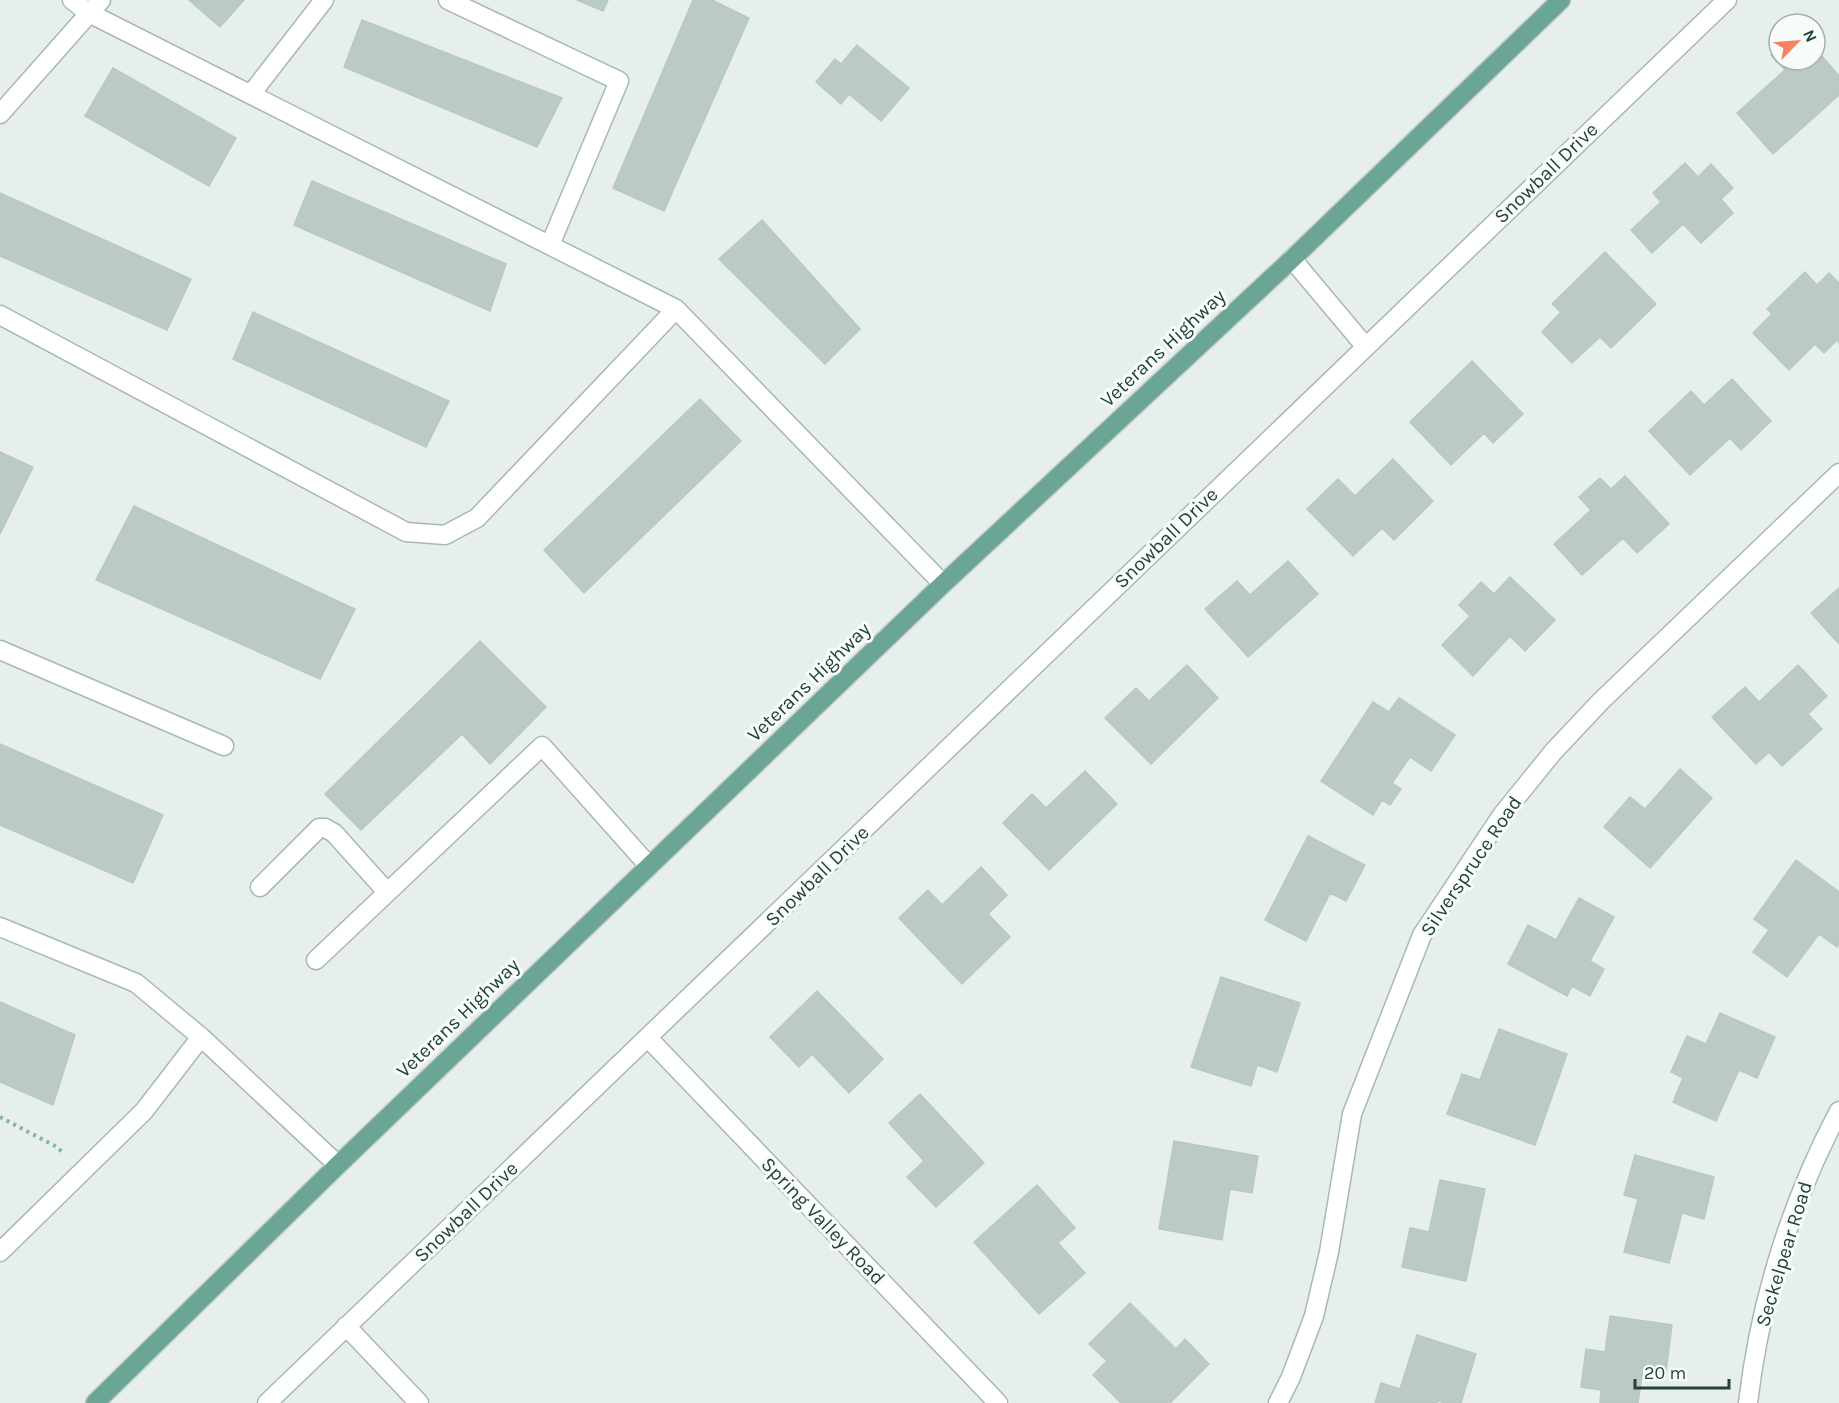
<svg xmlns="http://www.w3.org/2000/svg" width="1839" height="1403" font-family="Karla,sans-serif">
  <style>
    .building { fill: #bbcac4; stroke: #b8c9c2; stroke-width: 1.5 }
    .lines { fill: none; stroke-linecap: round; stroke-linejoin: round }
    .minor-casing { stroke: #a8b8b2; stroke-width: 21 }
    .major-casing { stroke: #c2cac8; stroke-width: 21 }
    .path { stroke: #86b3a5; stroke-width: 4; stroke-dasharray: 3 4.5; stroke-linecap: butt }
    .minor { stroke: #fff; stroke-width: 18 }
    .major { stroke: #6aa596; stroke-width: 18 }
    .labels { text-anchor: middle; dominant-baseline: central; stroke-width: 6; stroke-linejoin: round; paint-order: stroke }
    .street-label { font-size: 20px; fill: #24423a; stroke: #f7fbf9 }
  </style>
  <rect width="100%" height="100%" fill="#e6efeb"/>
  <!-- building -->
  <path class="building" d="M189,0h55l-24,27z
    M577,0h31l-5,11z
    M693,0h19l37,18 -85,193 -51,-23z
    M362,20l200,78 -25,49 -193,-80z
    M857,45l52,43 -28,33 -32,-27 -8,10 -25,-22 19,-23 6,5z
    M1779,48v12h36v-12l24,28v19l-66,59 -36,-41 48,-43 -14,-15z
    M113,68l123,70 -27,48 -124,-70z
    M1685,163l13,14 13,-13 22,24 -12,11 12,14 -32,30 -18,-19 -31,29 -21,-23 30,-28 -8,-9z
    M312,181l194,83 -16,47 -196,-86z
    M0,193l191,86 -24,51 -167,-74z
    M762,220l98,109 -35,35 -106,-105z
    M1605,252l51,52 -45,44 -11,-11 -28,26 -30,-31 19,-20 -9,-8z
    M1805,272l12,13 12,-12 10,10v60l-2,-3 -13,13 -9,-9 -26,26 -36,-37 19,-19 -5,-5z
    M253,312l196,89 -23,46 -193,-88z
    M1472,361l51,53 -30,29 -9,-10 -33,32 -41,-43z
    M1732,379l39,42 -30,29 -11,-12 -40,37 -41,-44 42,-40 13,14z
    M700,399l41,42 -157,152 -40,-43z
    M0,452l33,15 -33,67z
    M1393,459l40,42 -39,39 -12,-12 -29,28 -46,-47 31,-30 17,17z
    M1625,476l44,48 -32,29 -14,-15 -41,37 -28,-31 37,-34 -12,-13 21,-19 11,11z
    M134,506l221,103 -35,70 -224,-99z
    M1288,561l30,33 -70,63 -43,-48 32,-28 13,14z
    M1510,577l45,43 -30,31 -15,-15 -37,40 -31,-31 28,-29 -11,-11 22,-23 13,12z
    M1839,588v56l-28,-31z
    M480,641l66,66 -56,57 -28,-30 -101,96 -36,-36z
    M1187,665l31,33 -67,66 -46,-46 31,-30 13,13z
    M1798,665l29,31 -19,18 14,15 -40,37 -13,-14 -13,12 -44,-47 33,-30 14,15z
    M1399,698l56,37 -24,36 -21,-14 -18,26 9,6 -11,16 -8,-5 -9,15 -52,-34 52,-79 16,10z
    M0,744l163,71 -30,68 -133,-58z
    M1680,769l32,29 -62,70 -46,-41 26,-30 15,12z
    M1085,771l32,33 -68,66 -46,-47 29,-29 14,14z
    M1308,836l57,29 -19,36 -16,-8 -24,48 -41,-21z
    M1796,860l43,32v52l-2,3 -18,-13 -32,43 -34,-25 16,-22 -15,-11z
    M981,867l26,28 -19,19 22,23 -48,47 -63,-66 29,-28 14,15z
    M1579,898l35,19 -24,44 14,8 -14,27 -18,-10 -5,10 -59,-32 20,-39 28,15z
    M1221,977l79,26 -23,69 -20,-7 -6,21 -60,-19z
    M817,991l66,68 -34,34 -37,-39 -13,13 -29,-30z
    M0,1002l75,33 -22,70 -53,-23z
    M1720,1013l55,24 -18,41 -18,-8 -23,51 -43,-19 10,-24 -12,-6 16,-36 19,8z
    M1499,1029l68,25 -32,91 -88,-31 15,-40 18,6z
    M920,1094l64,69 -48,44 -29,-30 17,-16 -35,-38z
    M1174,1141l84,15 -6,37 -22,-4 -8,51 -63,-11z
    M1635,1155l79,22 -10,42 -22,-6 -13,50 -45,-11 14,-53 -14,-4z
    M1440,1180l45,9 -19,92 -64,-14 8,-39 19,4z
    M1037,1185l38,43 -17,15 27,30 -46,41 -65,-72z
    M1130,1303l46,46 9,-10 24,25 -39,39h-49l-28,-28 14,-14 -18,-17z
    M1610,1316l62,9 -6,47 -23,-3 -5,34h-38l1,-13 -20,-3 5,-38 19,3z
    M1417,1335l59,19 -15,49h-15l-8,-2 -1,2h-62l6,-20 19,6z"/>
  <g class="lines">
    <defs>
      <path id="minor" d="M72,0l17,13 587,296 267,275
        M448,0l171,81 -69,164
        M251,94l73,-94
        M0,114l101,-114
        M1292,259l73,87
        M0,315l406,217 39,3 32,-17 199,-209
        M0,650l224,96
        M260,887l59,-59h6l9,5 53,59
        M0,927l136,56 65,54 137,128
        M316,960l226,-214 107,120
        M648,1038l350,365
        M0,1252l144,-141 57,-74
        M346,1326l73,77
        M267,1403l1460,-1403
        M1278,1403l13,-26 23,-61 15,-64 23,-138 70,-179 80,-120 51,-63 48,-51 238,-228
        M1748,1403c12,-102 43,-201 91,-292"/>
      <path id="major" d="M95,1403l243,-238 605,-581 349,-325 269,-259"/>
    </defs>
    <!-- minor casing -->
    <use href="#minor" class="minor-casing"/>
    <!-- major casing -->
    <use href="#major" class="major-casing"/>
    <!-- path -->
    <path class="path" d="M0,1117l57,30 7,7"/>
    <!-- minor -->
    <use href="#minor" class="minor"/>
    <!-- major -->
    <use href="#major" class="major"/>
  </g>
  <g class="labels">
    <!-- street labels -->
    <g class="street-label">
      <text transform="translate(1546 173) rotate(-44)">Snowball Drive</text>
      <text transform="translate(1163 348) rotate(-43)">Veterans Highway</text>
      <text transform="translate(1166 538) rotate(-44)">Snowball Drive</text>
      <text transform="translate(809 682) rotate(-44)">Veterans Highway</text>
      <text transform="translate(1471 866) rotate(-56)">Silverspruce Road</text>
      <text transform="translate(817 876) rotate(-44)">Snowball Drive</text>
      <text transform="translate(458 1018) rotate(-44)">Veterans Highway</text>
      <text transform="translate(466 1212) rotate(-44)">Snowball Drive</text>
      <text transform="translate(823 1221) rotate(46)">Spring Valley Road</text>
      <text transform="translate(1784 1254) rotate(-73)">Seckelpear Road</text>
    </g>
  </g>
  <!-- north arrow -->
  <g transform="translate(1797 42) rotate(65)"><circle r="28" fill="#f7fbf9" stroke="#a3b1ad" stroke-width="1.5"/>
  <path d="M0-4.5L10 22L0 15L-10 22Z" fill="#f4845f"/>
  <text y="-9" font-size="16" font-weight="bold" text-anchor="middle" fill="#24423a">N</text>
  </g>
  <!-- scale -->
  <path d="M1635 1379v9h94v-9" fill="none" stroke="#24423a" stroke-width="3"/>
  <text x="1644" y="1379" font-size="18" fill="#24423a" stroke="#f7fbf9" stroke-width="4.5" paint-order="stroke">20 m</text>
</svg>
